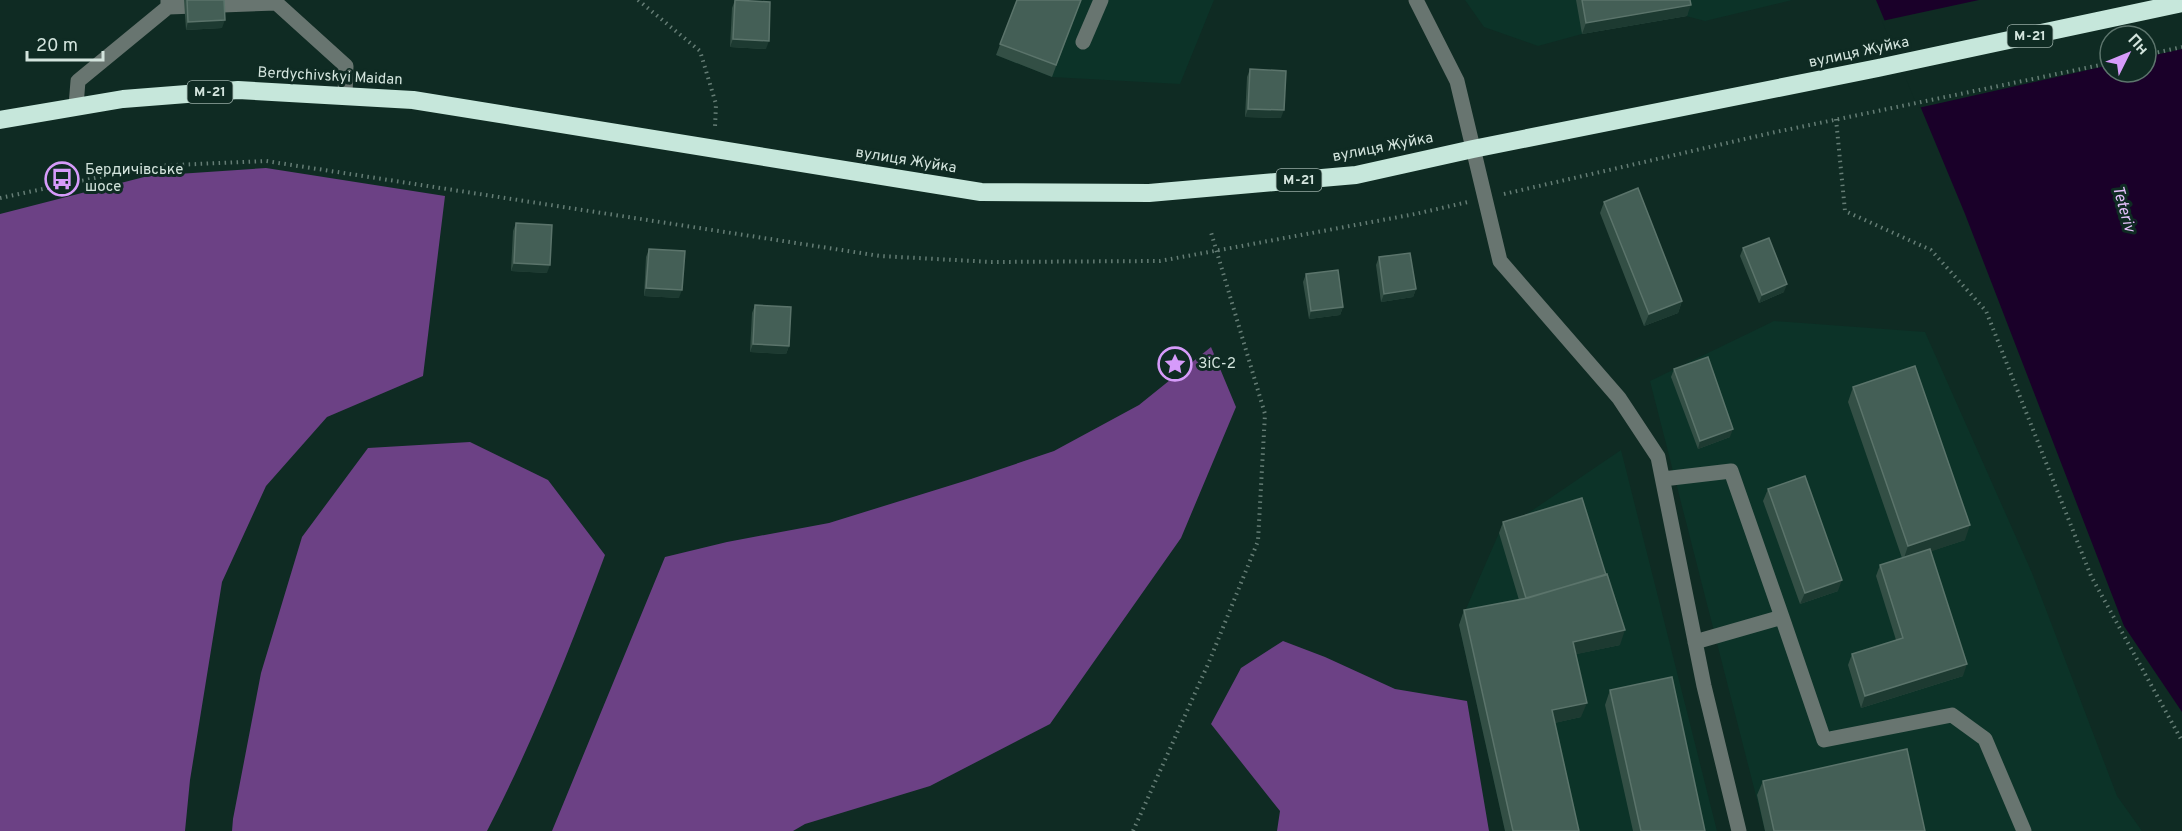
<svg xmlns="http://www.w3.org/2000/svg" width="2182" height="831" font-family="Overpass,sans-serif">
  <style>
    .built { fill: #0c3328 }
    .forest { fill: #6c4185 }
    .water { fill: #1a0029; fill-rule: evenodd }
    .pier { fill: #0f2b23 }
    .lines { fill: none; stroke-linecap: round; stroke-linejoin: round }
    .path { stroke: #657d75; stroke-width: 4; stroke-dasharray: 1.5 4.5; stroke-linecap: butt }
    .minor { stroke: #687570; stroke-width: 15 }
    .highway { stroke: #c6e7db; stroke-width: 18 }
    .wall { fill: #334f45 }
    .shaded-wall { fill: #1d3a31 }
    .building { fill: #445f56; stroke: #5b746b; stroke-width: 1.5 }
    .labels { text-anchor: middle; dominant-baseline: central; stroke-width: 6; stroke-linejoin: round; paint-order: stroke }
    .shield { fill: #0f2b23; stroke: #98aca5; stroke-width: 1.5 }
    .shield-label { font-size: 14px; font-weight: bold; fill: #d3e4dd }
    .street-label { font-size: 15px; fill: #d3e4dd; stroke: #0f2b23 }
    .poi-label { font-size: 15px; fill: #d3e4dd; stroke: #0f2b23; text-anchor: start }
    .water-label { font-size: 16px; font-style: italic; fill: #e2bff9; stroke: #0f2b23 }
  </style>
  <rect width="100%" height="100%" fill="#0f2b23"/>
  <!-- built -->
  <path class="built" d="M1019,0h195l-34,84 -128,-7 -56,-22z
    M1465,0h327l-87,21 -19,-5 -104,18 -44,12 -54,-19z
    M1774,321l151,11 107,241 85,223 25,35h-377l-115,-450z
    M1621,450l96,381h-212l-46,-206 40,-92z"/>
  <!-- forest -->
  <path class="forest" d="M266,168l179,28 -22,180 -96,41 -61,69 -44,96 -32,198 -5,51h-185v-617l148,-38z
    M1211,347l25,60 -55,131 -131,186 -120,62 -125,38 -12,7h-241l113,-274 62,-15 102,-19 142,-44 83,-28 85,-46z
    M470,442l78,38 57,75c-35,94 -72,187 -118,276h-255l1,-12 28,-146 41,-136 66,-89z
    M1283,641l42,16 70,32 72,12 22,130h-212l3,-20 -69,-87 30,-56z"/>
  <!-- water -->
  <path class="water" d="M1876,0h306v712l-58,-86 -159,-412zM2110,36h36v36h-36z"/>
  <!-- pier -->
  <path class="pier" d="M1979,0h203v49l-36,8v-21h-36v29l-192,43 -36,-87z"/>
  <g class="lines">
    <!-- path -->
    <path class="path" d="M638,0l62,51 16,53 -1,23
      M2146,55l36,-8
      M1836,119l9,92 86,39 55,61 105,265 91,165
      M1504,194l267,-61 339,-70
      M0,198l152,-32 114,-5 614,95 112,6 168,-1 255,-47 53,-12
      M1133,831l76,-169 49,-121 7,-127 -55,-185"/>
    <!-- minor -->
    <path class="minor" d="M273,0l73,66 -1,30
      M1416,0l41,81 43,180 119,137 39,59 46,229 35,145
      M168,7l108,-4
      M1083,42l18,-42
      M76,106l2,-25 90,-74v-7
      M1663,479l68,-8 51,146 -87,25
      M1782,617l42,123 128,-25 33,24 39,92"/>
    <!-- highway -->
    <path class="highway" d="M0,120l123,-21 115,-9 175,10 568,92 168,1 207,-18 117,-26 405,-81 304,-65"/>
  </g>
  <!-- wall -->
  <path class="wall" d="M184,0h40l-2,28 -36,2z
    M735,0l31,49 -36,-2 2,-39z
    M1017,0h64l-29,77 -56,-22z
    M1576,0h114l-3,16 -105,18z
    M1250,69l31,49 -36,-1 2,-40z
    M1604,202l78,99 -4,12 -34,13 -44,-113z
    M516,223l31,50 -36,-2 2,-40z
    M1743,248l41,44 -25,11 -19,-47z
    M649,249l30,49 -35,-2 2,-39z
    M1379,257l37,32 -3,8 -32,5 -5,-37z
    M1306,274l37,33 -3,8 -31,4 -6,-37z
    M755,305l34,41 -3,8 -36,-2 2,-39z
    M1674,369l56,68 -32,12 -27,-72z
    M1853,387l112,153 -34,11 32,125 -102,32 -13,-43 4,-11 44,-14 -20,-64 4,-11 22,-7 -54,-156z
    M1768,489l70,102 -38,13 -37,-103z
    M1503,522l117,123 -44,9 5,63 -27,6 25,108h-74l-46,-206 5,-15 55,-10 -20,-67z
    M1610,690l95,141h-72l-28,-126z
    M1763,781l162,50h-160l-8,-36z"/>
  <!-- shaded-wall -->
  <path class="shaded-wall" d="M1691,5l-4,11 -105,18 4,-11z
    M225,20l-3,8 -36,2 2,-8z
    M733,39l36,2 -3,8 -36,-2z
    M1248,109l36,1 -3,8 -36,-1z
    M514,263l36,2 -3,8 -36,-2z
    M1787,284l-3,8 -25,11 3,-8z
    M646,288l36,2 -3,8 -35,-2z
    M1416,289l-3,8 -32,5 3,-8z
    M1682,301l-4,12 -34,13 5,-12z
    M1343,307l-3,8 -31,4 2,-8z
    M753,344l36,2 -3,8 -36,-2z
    M1733,429l-3,8 -32,12 2,-8z
    M1970,525l-5,15 -62,21 5,-15z
    M1842,580l-4,11 -38,13 5,-11z
    M1625,630l-5,15 -52,11 5,-14z
    M1967,664l-4,12 -102,32 4,-12z
    M1587,703l-6,14 -35,8 6,-15z"/>
  <!-- building -->
  <path class="building" d="M187,0h37l1,20 -37,2z
    M735,0l35,2 -1,39 -36,-2z
    M1017,0h64l-25,65 -56,-21z
    M1582,0h108l1,5 -105,18z
    M1250,69l36,2 -2,39 -36,-1z
    M1638,188l44,113 -33,13 -45,-112z
    M516,223l36,2 -2,40 -36,-2z
    M1769,238l18,46 -25,11 -19,-47z
    M649,249l36,2 -3,39 -36,-2z
    M1410,253l6,36 -32,5 -5,-37z
    M1338,270l5,37 -32,4 -5,-37z
    M755,305l36,2 -2,39 -36,-2z
    M1708,357l25,72 -33,12 -26,-72z
    M1915,366l55,159 -62,21 -55,-159z
    M1805,476l37,104 -37,13 -37,-104z
    M1582,498l24,77 -80,23 -23,-76z
    M1930,549l37,115 -102,32 -13,-42 51,-16 -23,-73z
    M1607,574l18,56 -52,12 14,61 -35,7 27,121h-66l-49,-221 64,-12z
    M1672,677l33,154h-64l-31,-141z
    M1907,749l18,82h-151l-11,-50z"/>
  <!-- icons -->
  <defs>
    <symbol id="bus-ring" viewBox="-11 -11 22 22"><circle r="9.5" fill="#0f2b23" stroke="#d69bfa" stroke-width="1.5"/><path d="M-5-6H5V4H4V6H2V4H-2V6H-4V4H-5ZM-3.5-4V0h7V-4ZM-3.5 1.2v1.5H-2V1.2ZM2 1.2v1.5H3.5V1.2Z" fill="#d69bfa"/></symbol>
    <symbol id="sight-ring" viewBox="-11 -11 22 22"><circle r="9.5" fill="#0f2b23" stroke="#d69bfa" stroke-width="1.5"/><path d="M0-6L1.8-2.2L6-1.7L2.9 1.2L3.7 5.4L0 3.3L-3.7 5.4L-2.9 1.2L-6-1.7L-1.8-2.2Z" fill="#d69bfa"/></symbol>
  </defs>
  <g fill-rule="evenodd">
    <use href="#bus-ring" x="43" y="160" width="38" height="38"/>
    <use href="#sight-ring" x="1156" y="345" width="38" height="38"/>
  </g>
  <g class="labels">
    <!-- shield labels -->
    <g class="shield">
      <rect x="2007.5" y="25" width="45" height="22" rx="4.5"/>
      <rect x="187.5" y="81" width="45" height="22" rx="4.5"/>
      <rect x="1276.5" y="169" width="45" height="22" rx="4.5"/>
    </g>
    <g class="shield-label">
      <text x="2030" y="36">М-21</text>
      <text x="210" y="92">М-21</text>
      <text x="1299" y="180">М-21</text>
    </g>
    <!-- street labels -->
    <g class="street-label">
      <text transform="translate(1859 53) rotate(-12)">вулиця Жуйка</text>
      <text transform="translate(330 77) rotate(3)">Berdychivskyi Maidan</text>
      <text transform="translate(1383 148) rotate(-11)">вулиця Жуйка</text>
      <text transform="translate(906 161) rotate(9)">вулиця Жуйка</text>
    </g>
    <!-- poi labels -->
    <g class="poi-label">
      <text x="85" y="170">Бердичівське<tspan x="85" dy="17">шосе</tspan></text>
      <text x="1198" y="364">ЗіС-2</text>
    </g>
    <!-- water labels -->
    <g class="water-label">
      <text transform="translate(2123 209) rotate(74)">Teteriv</text>
    </g>
  </g>
  <!-- north arrow -->
  <g transform="translate(2128 54) rotate(47)"><circle r="28" fill="#0f2b23" stroke="#5d756d" stroke-width="1.5"/>
  <path d="M0-4.5L10 22L0 15L-10 22Z" fill="#d69bfa"/>
  <text y="-9" font-size="16" font-weight="bold" text-anchor="middle" fill="#d3e4dd">Пн</text>
  </g>
  <!-- scale -->
  <path d="M27 51v9h76v-9" fill="none" stroke="#d3e4dd" stroke-width="3"/>
  <text x="36" y="51" font-size="18" fill="#d3e4dd" stroke="#0f2b23" stroke-width="4.5" paint-order="stroke">20 m</text>
</svg>
